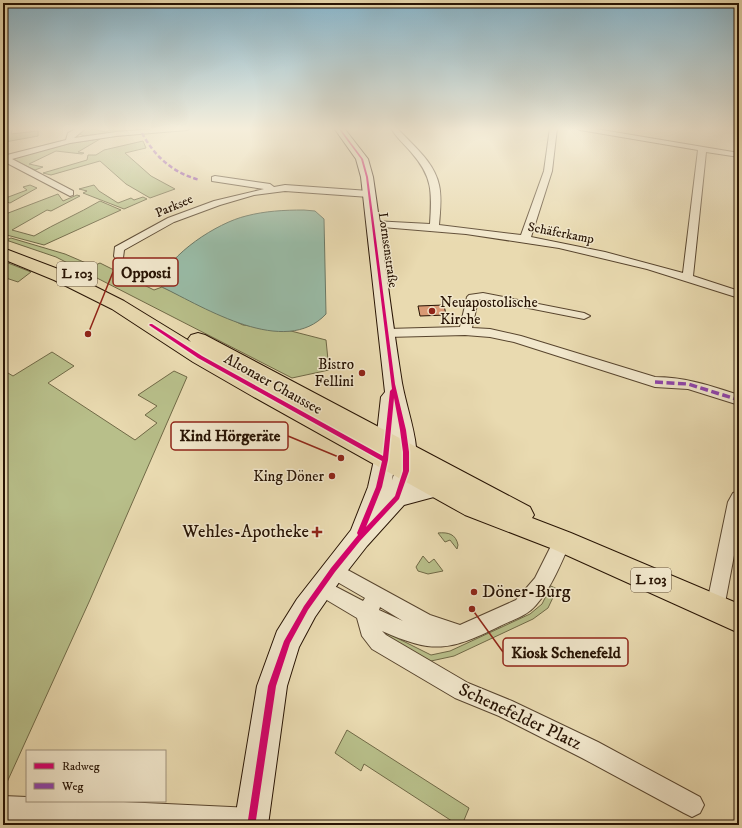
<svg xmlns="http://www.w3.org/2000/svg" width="742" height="828" font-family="'IM FELL DW Pica',serif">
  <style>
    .green { fill: #b8bf8a; stroke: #706946 }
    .water { fill: #99bba6; stroke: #6b7865 }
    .building { fill: #d99974; stroke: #271303 }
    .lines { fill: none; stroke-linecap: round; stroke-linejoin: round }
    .street-casing { stroke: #58452e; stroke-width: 2 }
    .secondary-casing { stroke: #271303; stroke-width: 2 }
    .primary-casing { stroke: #271303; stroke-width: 2 }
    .street { fill: #f1e7cc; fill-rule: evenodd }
    .secondary { fill: #f1e7cc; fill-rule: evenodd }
    .primary { fill: #e9dab0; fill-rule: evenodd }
    .quiet-far2 { stroke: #8e44ad; stroke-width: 2.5; stroke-dasharray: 4.5 2.5; stroke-linecap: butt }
    .quiet-far1 { stroke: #8e44ad; stroke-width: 3.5; stroke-dasharray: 8 3.5; stroke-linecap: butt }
    .quiet { stroke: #8e44ad; stroke-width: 5; stroke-dasharray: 10 5; stroke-linecap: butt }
    .cycleway-casing { stroke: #f1e7cc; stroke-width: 3 }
    .cycleway { fill: #d6006c; fill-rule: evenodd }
    .poi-dot { fill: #8f2418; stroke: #f1e7cc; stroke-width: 1.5 }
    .labels { text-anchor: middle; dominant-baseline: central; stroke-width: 3; stroke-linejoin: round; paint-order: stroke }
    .far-street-label { font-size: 13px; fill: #271303; stroke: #f1e7cc }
    .shield { fill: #f1e7cc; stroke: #64533f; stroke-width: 1 }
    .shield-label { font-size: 14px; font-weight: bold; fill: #271303 }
    .poi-label { font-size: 15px; fill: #271303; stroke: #f1e7cc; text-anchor: end }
    .street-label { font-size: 15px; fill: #271303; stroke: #f1e7cc }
    .near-poi-label { font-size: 18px; fill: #271303; stroke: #f1e7cc; text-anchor: end }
    .near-street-label { font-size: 18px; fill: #271303; stroke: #f1e7cc }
    .leader { fill: none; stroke: #8f2418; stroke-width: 1.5 }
    .callout-dot { fill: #8f2418; stroke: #f1e7cc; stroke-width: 1.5 }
    .callout { fill: #f1e7cc; stroke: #8f2418; stroke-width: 1.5 }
    .callout-label { font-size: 16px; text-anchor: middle; font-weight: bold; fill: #271303 }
  </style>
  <rect width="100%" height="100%" fill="#e9dab0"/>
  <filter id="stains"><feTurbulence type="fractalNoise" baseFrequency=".005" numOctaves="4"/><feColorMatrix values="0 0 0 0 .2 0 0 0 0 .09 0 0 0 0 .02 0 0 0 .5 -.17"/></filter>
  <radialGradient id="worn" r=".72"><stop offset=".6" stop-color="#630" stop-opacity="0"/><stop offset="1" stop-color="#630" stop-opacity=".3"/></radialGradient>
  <!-- green -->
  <path class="green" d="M3,128h10l-2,6 27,-3v5l-33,6 1,-9h-3z
    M87,128l19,4 4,-2 16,1 -42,5 -6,-3z
    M100,139l-22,13 6,1 -2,1 -26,-3 -27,13 14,3 -8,3 -22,-10 1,-2 57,-15z
    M143,141l3,7 -21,5 26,23 24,13 -25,9 -24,-14 -26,-23 -49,14 -8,-2 44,-13 1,-5h8l8,-5z
    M30,185l7,3 -27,15 -7,-2v-2l24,-9 -4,-3z
    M94,185l5,6 19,12 13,-5 3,2 9,-3 4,2 -23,10 -41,-16 4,-2 -8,-2z
    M58,194l5,7 14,-6 3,1 -29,15 -4,-1 -35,20 22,6c22,-13 44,-22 66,-35l21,9 -77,35 -41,-11v-19z
    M11,238l54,16 28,12 7,-3 54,27 8,-3 81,38 48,6 35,9 3,30 -37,8 -236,-121 -50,-17z
    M3,261l28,11 -13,10 -15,-5z
    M52,352l22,14 -26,17 87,57 22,-17 -12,-8 12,-9 -19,-11 36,-24 13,6 -98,225 -86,189v-421l10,6z
    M438,533c10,-1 18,1 20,12l-1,4 -7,-9 -5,2z
    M423,556l6,7 5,-4 9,12 -15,3 -10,-3 -2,-4z
    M551,586l6,3 -9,19 -15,11 -79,37 -23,5 -48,-23 4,-5 44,22 19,-4 80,-37 12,-10z
    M347,730l122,78 -7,17h-4l-94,-61 -3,7 -26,-18z"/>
  <!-- water -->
  <path class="water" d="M304,210l11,1 9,8 2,95c-41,44 -121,-6 -164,-27l-3,-4c10,-29 58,-60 87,-67 19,-5 38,-6 58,-6z"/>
  <!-- building -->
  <path class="building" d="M444,305l2,10 -26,1 -2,-10z"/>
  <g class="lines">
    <defs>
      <path id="street" d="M78,128h8l-12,10 42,-6 51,-4h24l-4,2 -71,6 -46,7 -58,16 61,32v4l-3,1 -67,-35v-5l63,-16 2,-7z
        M391,128h6c15,17 37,33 42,57 3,13 1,27 0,40l82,10 23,-64 6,-43h7l-5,43 -21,66 74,15 78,21 15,-123 -118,-20 -4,-2h14l149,25v4l-33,-5 -13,124 46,15v7l-92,-29 -88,-21 -93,-14 -96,-8 -2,-2 5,-3 57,3c2,-32 3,-47 -19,-72 -7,-8 -16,-16 -20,-24z
        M215,176l55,8 4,3 11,-2 84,6 4,3 -4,3 -84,-6 -31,4 -34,10 -46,17 -50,28 -1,8h-8l-1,-2 1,-9 53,-29 46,-17 50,-12 -52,-8v-4z
        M483,293l101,20 6,3 -6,3 -101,-20 -5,1 -6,28 18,1 31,7 134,41c30,0 56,9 84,18v10l-51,-16 -33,-2 -141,-45 -24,-5 -25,-2 -78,2 -6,-4 6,-4 73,-2 7,-30 2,-2z
        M739,491v38l-15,79 -2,6 -7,3 -7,-3 -2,-6 22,-106 5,-9z
        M562,534l6,2 3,5c-10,22 -19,46 -35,64 -9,11 -24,15 -36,21 -51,25 -66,28 -118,5l4,4 82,48 44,18 86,41 102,55 4,8 -4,8 -8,4 -8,-4 -102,-55 -83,-42 -44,-18 -83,-49 -10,-13 -5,-18 -42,-25 -3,-6 3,-6 6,-2 42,22 2,-3 -38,-22 -3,-6 3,-6 6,-2 97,53 30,10 56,-25 19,-22 21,-42zM380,607l23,14 -24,-11z
        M3,796l24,1v4h75l150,7 8,4 4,8 -2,5h-150l-109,-5z"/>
      <path id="secondary" d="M334,128h10l24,31 5,18c10,68 18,137 29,206 6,33 22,67 11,101l24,-5 8,3 3,6 -3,6 -41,11 -37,41 -25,32 -27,39 -16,30 -12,39 -19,139h-34l23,-139 20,-55 20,-32 54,-69 17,-43 6,-27 7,-63 4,-5 -24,-215 -5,-18zM395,463v8l-3,9z"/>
      <path id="primary" d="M3,248l63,24 58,29 67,41 -3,-3 3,-4 7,-2 7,2 325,172 4,8 -2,3 39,15 168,71v29l-186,-84 -88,-34 -213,-119 -59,-34 -81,-53 -58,-29 -51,-21z"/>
    </defs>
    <!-- street casing -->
    <use href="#street" class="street-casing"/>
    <!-- secondary casing -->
    <use href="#secondary" class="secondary-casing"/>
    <!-- primary casing -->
    <use href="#primary" class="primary-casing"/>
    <!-- street -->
    <use href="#street" class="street"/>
    <!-- secondary -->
    <use href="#secondary" class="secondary"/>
    <!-- primary -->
    <use href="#primary" class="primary"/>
    <!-- quiet-far2 -->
    <path class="quiet-far2" d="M142,133c13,24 31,40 58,47"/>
    <!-- quiet-far1 -->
    <path class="quiet-far1" d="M655,382l33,2 51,16"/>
    <!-- quiet -->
    <path class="quiet" d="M736,502l3,-4"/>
    <defs>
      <path id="cycleway" d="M338,128h2l23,31 5,18 27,207 11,46 3,22v19l-10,28 -39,42 -25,31 -27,38 -18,33 -14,43 -20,134 -1,3 -3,1 -3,-1 -1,-3 20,-134 16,-45 20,-35 27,-38 27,-33 -1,-2 19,-46 6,-26 -184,-103 -49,-33 1,-1h2l50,32 181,100 7,-65 2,-2 -26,-212 -5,-18zM394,398l6,32 3,22v19l-8,25 -29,31 16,-40 6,-27z"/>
    </defs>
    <!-- cycleway casing -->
    <use href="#cycleway" class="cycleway-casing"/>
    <!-- cycleway -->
    <use href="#cycleway" class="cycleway"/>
  </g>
  <!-- sky -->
  <linearGradient id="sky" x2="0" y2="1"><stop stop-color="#88b7ce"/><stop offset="0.53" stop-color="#f5eedb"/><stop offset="1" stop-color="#f5eedb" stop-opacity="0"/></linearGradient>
  <rect width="742" height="243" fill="url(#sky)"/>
  <!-- markers -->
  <g class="poi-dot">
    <circle cx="432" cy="311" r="4"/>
    <circle cx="362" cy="373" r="4"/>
    <circle cx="332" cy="476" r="4"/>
    <path d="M315 526h4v4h4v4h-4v4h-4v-4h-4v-4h4z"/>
    <circle cx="474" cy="592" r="4"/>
  </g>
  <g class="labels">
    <!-- far-street labels -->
    <g class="far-street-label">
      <text transform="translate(174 206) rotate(-23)">Parksee</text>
      <text transform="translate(561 233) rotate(11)">Schäferkamp</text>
      <text transform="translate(388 250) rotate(82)">Lornsenstraße</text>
    </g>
    <!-- shield labels -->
    <g class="shield">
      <rect x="57" y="262" width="40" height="24" rx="3"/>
      <rect x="631" y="568" width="40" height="24" rx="3"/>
    </g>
    <g class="shield-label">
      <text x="77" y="274">L 103</text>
      <text x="651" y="580">L 103</text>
    </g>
    <!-- poi labels -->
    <g class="poi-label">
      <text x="440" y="302" text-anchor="start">Neuapostolische<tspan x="440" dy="17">Kirche</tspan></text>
      <text x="354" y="364">Bistro<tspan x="354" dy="17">Fellini</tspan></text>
      <text x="324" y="476">King Döner</text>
    </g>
    <!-- street labels -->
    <g class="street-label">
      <text transform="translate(273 384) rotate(29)">Altonaer Chaussee</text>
    </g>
    <!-- near-poi labels -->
    <g class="near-poi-label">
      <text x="309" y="532">Wehles-Apotheke</text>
      <text x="482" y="592" text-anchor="start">Döner-Burg</text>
    </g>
    <!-- near-street labels -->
    <g class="near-street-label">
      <text transform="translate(520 717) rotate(25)">Schenefelder Platz</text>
    </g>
  </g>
  <!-- callouts -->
  <path class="leader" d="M88 334L113 272M341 458L288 436M472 609L503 652"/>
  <g class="callout-dot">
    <circle cx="88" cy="334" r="4"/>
    <circle cx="341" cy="458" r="4"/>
    <circle cx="472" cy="609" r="4"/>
  </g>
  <g class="callout">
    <rect x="113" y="258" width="65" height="28" rx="4"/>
    <rect x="171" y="422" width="117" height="28" rx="4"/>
    <rect x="503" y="638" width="125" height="28" rx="4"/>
  </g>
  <g class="callout-label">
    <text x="146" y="278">Opposti</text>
    <text x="230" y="441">Kind Hörgeräte</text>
    <text x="566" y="658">Kiosk Schenefeld</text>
  </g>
  <!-- margin -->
  <rect width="742" height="828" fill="none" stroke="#e9dab0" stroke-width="16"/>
  <rect x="4" y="4" width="734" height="820" fill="none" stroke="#271303" stroke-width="2"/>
  <rect x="8" y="8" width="726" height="812" fill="none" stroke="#271303"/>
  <!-- legend -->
  <rect x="26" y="750" width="140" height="52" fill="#f1e7cc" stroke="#a0927c"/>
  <rect x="34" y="763" width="20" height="6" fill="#d6006c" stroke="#a0927c"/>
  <text x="62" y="770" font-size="12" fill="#271303">Radweg</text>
  <rect x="34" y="783" width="20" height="6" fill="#8e44ad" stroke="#a0927c"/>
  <text x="62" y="790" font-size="12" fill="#271303">Weg</text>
  <rect width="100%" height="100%" filter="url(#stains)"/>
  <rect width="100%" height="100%" fill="url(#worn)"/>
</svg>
